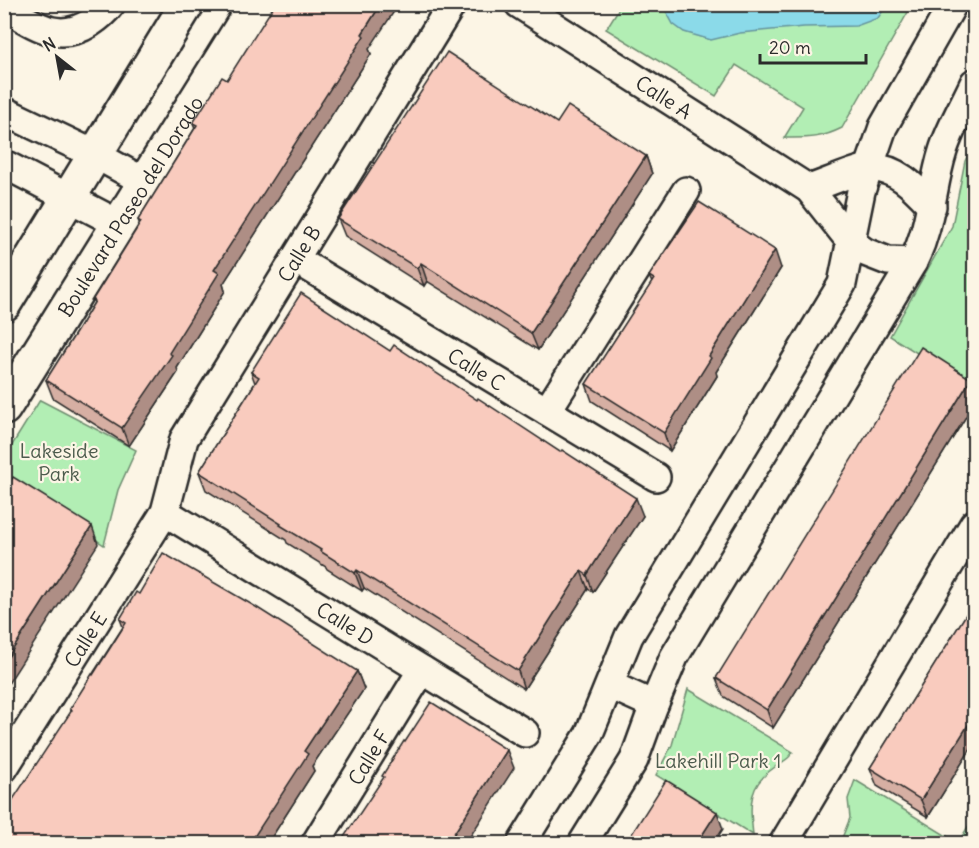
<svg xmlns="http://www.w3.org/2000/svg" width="979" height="848" font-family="Delius,sans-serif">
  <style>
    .green { fill: #b2eeb4; stroke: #6e8c70; stroke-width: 1.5 }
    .water { fill: #8bdae9; stroke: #65949d; stroke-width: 1.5 }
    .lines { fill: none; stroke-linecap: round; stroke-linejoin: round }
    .minor-casing { stroke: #2b2b2b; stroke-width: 32 }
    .tertiary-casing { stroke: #2b2b2b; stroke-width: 38 }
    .minor { stroke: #fcf5e5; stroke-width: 27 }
    .tertiary { stroke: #fcf5e5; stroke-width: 33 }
    .wall { fill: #d6afa3; stroke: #2b2b2b; stroke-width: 1.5 }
    .shaded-wall { fill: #ae8e85; stroke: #2b2b2b; stroke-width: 1.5 }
    .building { fill: #f9cbbe; stroke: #2b2b2b; stroke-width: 1.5 }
    .labels { text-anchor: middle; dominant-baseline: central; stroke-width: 4.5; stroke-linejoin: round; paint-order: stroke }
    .street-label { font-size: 20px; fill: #2b2b2b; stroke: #fcf5e5 }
    .park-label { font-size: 20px; fill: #4d5c4d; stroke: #fcf5e5 }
  </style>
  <rect width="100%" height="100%" fill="#fcf5e5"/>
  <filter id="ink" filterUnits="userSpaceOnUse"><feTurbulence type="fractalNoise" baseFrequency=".0167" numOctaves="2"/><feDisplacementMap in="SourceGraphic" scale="12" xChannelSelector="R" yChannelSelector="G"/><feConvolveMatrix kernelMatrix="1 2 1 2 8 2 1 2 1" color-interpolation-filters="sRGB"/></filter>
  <g filter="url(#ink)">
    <!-- green -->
    <path class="green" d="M621,5h291l-70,123c-22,11 -34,10 -58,10l19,-31 -67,-42 -20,31 -110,-67z
      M974,144v245l-84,-53 62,-110 13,-65z
      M40,400l96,50 -18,40 -14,55 -60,-40 -39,-15 -1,-32z
      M688,689l105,63c-5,9 -11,9 -18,15 -28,19 -25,38 -22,68l-97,-60 16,-30z
      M855,780l103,63 16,-26v26h-137l5,-5 8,-20 -2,-19z"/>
    <!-- water -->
    <path class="water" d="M667,5v-1l220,1 -9,13 -22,8 -52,1 -64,6 -29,7 -27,-8 -11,-8 -7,-13z"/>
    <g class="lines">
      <defs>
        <g id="minor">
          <path id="s1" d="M519,4l290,185 42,53 14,10 23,9 25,1"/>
          <path d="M4,7c30,17 53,37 86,16 8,-5 15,-11 21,-19"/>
          <path d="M4,111l92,44 49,27"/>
          <path d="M4,164l115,60"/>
          <path d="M809,189c13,-4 51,-21 62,-21 26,-1 45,21 61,38"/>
          <path id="s2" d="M295,259l361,218"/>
          <path d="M547,411l139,-220"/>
          <path id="s3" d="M165,512l360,221"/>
          <path d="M610,685l44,20"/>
          <path id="s4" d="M4,768l161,-256 19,-73 268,-435"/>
          <path id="s5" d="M315,844l107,-174"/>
          <path d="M521,844l68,-110 40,-98 213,-352 19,-93 22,-64 70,-123"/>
          <path d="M582,844l52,-84 20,-55 20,-48 239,-395c19,-38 18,-73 30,-111 7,-23 21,-46 31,-68"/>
          <path d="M783,844l191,-320"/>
        </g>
        <g id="tertiary">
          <path d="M4,304l183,-300"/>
          <path id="s6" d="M4,408l252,-404"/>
        </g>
      </defs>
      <!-- minor casing -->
      <use href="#minor" class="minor-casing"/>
      <!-- tertiary casing -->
      <use href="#tertiary" class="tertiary-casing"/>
      <!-- minor -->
      <use href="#minor" class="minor"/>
      <!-- tertiary -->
      <use href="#tertiary" class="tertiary"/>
    </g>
    <!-- wall -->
    <path class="wall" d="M369,49l2,5 -148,230 2,7 -48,77 1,4 -49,74 -76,-48 -7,-18 31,-49 17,-28 -1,-4 47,-74 -2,-5 57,-92 -2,-5 34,-43z
      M557,123l89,33 6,18 -114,176 -111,-69 -3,5 -79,-50 -7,-17z
      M781,268l-65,104 1,4 -47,75 -78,-50 -6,-17 66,-101 -3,-7z
      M251,372l392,144 -50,76 -5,-3 -64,100 -160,-101 -2,3 -35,-22 -1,-2 -39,-24 -1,-3 -80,-50 -7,-18 56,-89z
      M971,379l4,9v14l-202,326 -50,-32 -7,-18z
      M139,594l218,77 7,18 -52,77 2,5 -46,72h-264l67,-131 -1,-3 53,-82 -3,-8z
      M975,600v142l-47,75 -51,-31 -7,-18z"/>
    <!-- shaded-wall -->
    <path class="shaded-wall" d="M381,4h18l-30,45 2,5 -148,230 2,7 -48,77 1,4 -49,74 -7,-18 92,-158z
      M646,156l6,18 -114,176 -7,-17z
      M775,250l6,18 -65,104 1,4 -47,75 -6,-18 45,-77z
      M421,263l6,18 -3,5 -7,-18z
      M971,379l4,9v14l-202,326 -6,-18z
      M636,498l7,18 -50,76 -6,-17z
      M92,526l6,18 -94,146v-27z
      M357,570l7,18 -2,3 -7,-18z
      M581,571l7,18 -64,100 -6,-18z
      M357,671l7,18 -52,77 2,5 -46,72h-18l54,-92z
      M975,714v28l-47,75 -7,-17z
      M507,750l7,18 -48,75h-18z
      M717,812l6,17 -9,14h-17z"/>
    <!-- building -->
    <path class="building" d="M275,4h106l-19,30 2,2 -150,234 5,3 -50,80 3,2 -50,73 -76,-48 31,-49 18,-30 -2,-2 48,-77 -3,-2 59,-95 -4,-2 29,-46 5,3z
      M447,52l110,71 11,-17 78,50 -115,177 -110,-70 -4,5 -79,-49z
      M699,202l76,48 -66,106 2,2 -47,75 -78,-49 68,-105 -5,-3z
      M301,293l89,58 4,-6 83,55 1,-2 82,54 2,-2 74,48 -49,77 -6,-4 -63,100 -161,-101 -2,3 -35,-22 1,-1 -41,-25 1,-1 -82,-52 60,-95 -8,-5z
      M921,347l50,32 -204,331 -51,-32z
      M13,477l79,49 -88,137v-172z
      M163,553l93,54 101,64 -53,80 4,3 -58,89h-246v-30l68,-103 -2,-1 22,-35 1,1 33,-52 -6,-4 16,-27 3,2z
      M975,600v114l-54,86 -51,-32z
      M431,702l76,48 -59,93h-108l44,-66 -2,-1 22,-35 1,1z
      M666,780l51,32 -20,31h-71z"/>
  </g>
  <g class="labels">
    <!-- street labels -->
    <g class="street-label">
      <text stroke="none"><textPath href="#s1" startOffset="172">Calle A</textPath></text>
      <text stroke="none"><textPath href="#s6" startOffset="238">Boulevard Paseo del Dorado</textPath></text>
      <text stroke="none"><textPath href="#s4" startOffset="596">Calle B</textPath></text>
      <text stroke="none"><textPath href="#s2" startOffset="212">Calle C</textPath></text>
      <text stroke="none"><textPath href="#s3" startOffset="212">Calle D</textPath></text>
      <text stroke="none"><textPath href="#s4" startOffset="152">Calle E</textPath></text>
      <text stroke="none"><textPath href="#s5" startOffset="102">Calle F</textPath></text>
    </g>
    <!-- park labels -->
    <g class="park-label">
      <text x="59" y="450">Lakeside<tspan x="59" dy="23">Park</tspan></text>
      <text x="718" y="760">Lakehill Park 1</text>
    </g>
  </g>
  <!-- margin -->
  <rect width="979" height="848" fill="none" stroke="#fcf5e5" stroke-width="24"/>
  <rect x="12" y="12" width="955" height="824" fill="none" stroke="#2b2b2b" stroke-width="2" filter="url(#ink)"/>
  <!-- north arrow -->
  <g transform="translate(57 57) rotate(329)" stroke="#fcf5e5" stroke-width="4.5" paint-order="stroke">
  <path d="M0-4.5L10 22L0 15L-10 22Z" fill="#2b2b2b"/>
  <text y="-9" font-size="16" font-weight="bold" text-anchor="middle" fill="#2b2b2b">N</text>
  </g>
  <!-- scale -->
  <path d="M760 54v9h106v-9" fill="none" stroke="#2b2b2b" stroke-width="3"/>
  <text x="769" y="54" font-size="18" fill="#2b2b2b" stroke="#fcf5e5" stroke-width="4.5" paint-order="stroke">20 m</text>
</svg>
